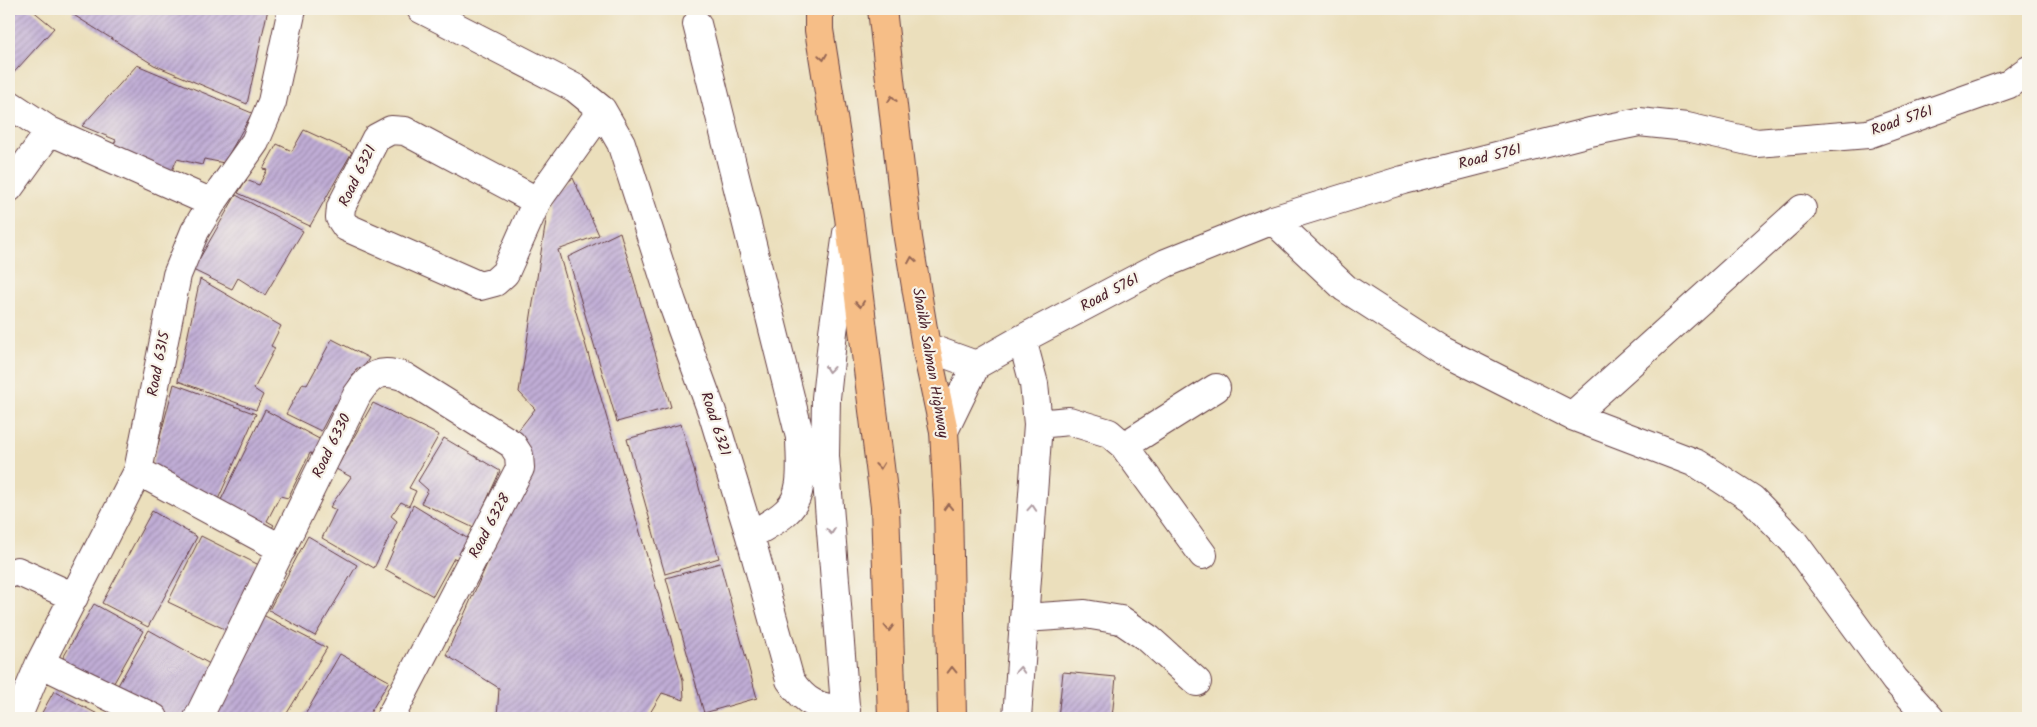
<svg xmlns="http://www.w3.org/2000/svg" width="2037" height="727" font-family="Kalam,sans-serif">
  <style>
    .building { fill: url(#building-hatch) }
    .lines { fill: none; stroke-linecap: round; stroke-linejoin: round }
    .minor-casing { stroke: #623c41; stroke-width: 30 }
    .major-casing { stroke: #623c41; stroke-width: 30 }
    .minor { stroke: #fff; stroke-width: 28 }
    .major { stroke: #f6be87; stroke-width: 28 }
    .oneway { stroke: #976754 }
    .oneway2 { stroke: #ae9aa0 }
    .labels { text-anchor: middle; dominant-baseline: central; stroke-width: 4.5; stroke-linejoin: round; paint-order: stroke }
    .street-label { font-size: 15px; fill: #4a1f2b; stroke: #f7f3e8 }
  </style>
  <defs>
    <pattern id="building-hatch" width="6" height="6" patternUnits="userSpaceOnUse" patternTransform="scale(1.25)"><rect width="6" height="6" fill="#c0add6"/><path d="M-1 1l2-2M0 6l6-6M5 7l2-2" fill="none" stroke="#9e8cae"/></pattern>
  </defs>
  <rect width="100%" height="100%" fill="#f7f3e8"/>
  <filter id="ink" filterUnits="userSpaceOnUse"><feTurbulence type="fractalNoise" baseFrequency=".02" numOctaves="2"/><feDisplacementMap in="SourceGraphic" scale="10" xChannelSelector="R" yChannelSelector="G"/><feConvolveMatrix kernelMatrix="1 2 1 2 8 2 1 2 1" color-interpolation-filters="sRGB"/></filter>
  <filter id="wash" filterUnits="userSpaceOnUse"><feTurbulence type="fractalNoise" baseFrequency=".0096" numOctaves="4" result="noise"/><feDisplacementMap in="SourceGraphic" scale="20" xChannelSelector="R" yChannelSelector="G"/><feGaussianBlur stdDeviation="1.12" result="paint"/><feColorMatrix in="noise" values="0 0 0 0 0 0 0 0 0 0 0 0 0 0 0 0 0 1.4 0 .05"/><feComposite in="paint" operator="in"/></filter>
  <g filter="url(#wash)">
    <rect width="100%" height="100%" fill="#ebdfbc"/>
    <g id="blocks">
      <!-- building -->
      <path class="building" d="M9,9h22l23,19 -45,50z
        M75,9h193l-21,95 -93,-39 -82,-51z
        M137,65l115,48 -28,50 -20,-4 -2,6 -25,-6 -6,14 -60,-23 5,-10 -34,-14z
        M304,130l48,22 -42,74 -72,-33 8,-13 13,5 8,-15 -4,-1 14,-25 15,7z
        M573,178l26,57 -41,15 125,430 1,20 -22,-7 -15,25h-150l2,-30 -53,-33 81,-180 -10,-43 18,-23 -16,-17 31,-197z
        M236,195l67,36 -38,64 -27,-17 -6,11 -39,-19z
        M620,232l51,175 -54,15 -49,-165z
        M200,279l81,47 -10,20 4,2 -21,41 9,6 -7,15 -78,-29z
        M332,339l37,19 -6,11 -6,-1 -11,19 6,3 -9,16 -8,-2 -14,27 -35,-17 17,-31 4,2z
        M174,384l82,30 -40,90 -65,-33z
        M373,403l66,32 -30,53 7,3 -7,15 -8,-4 -10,14 6,5 -23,47 -52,-30 14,-28 -6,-3 21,-30 -15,-8z
        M265,410l58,31 -4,14 -9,-2 -22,45 -8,-2 -13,25 7,4 -5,7 -51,-26z
        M681,424l38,134 -54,16 -38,-135z
        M444,438l56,33 -26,57 -53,-25 7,-13 -10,-9z
        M413,505l57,35 -7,21 -9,-3 -21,38 -48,-27z
        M152,511l45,26 -49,90 -46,-24z
        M201,536l66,33 -32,65 -67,-32z
        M308,536l49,29 -42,71 -46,-26z
        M720,563l37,135 -53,15 -38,-135z
        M94,604l49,27 -33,59 -50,-27z
        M263,615l64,33 -43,70h-76z
        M149,630l68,38 -29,50h-20l-52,-29z
        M340,654l49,27 -22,37h-64z
        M1063,672l53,5 -4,41h-54z
        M54,691l51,27h-66z"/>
    </g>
  </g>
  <g filter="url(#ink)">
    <use href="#blocks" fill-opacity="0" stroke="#623c41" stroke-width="1"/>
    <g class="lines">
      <defs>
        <path id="minor" d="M421,9l154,79 27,22 19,33 51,159 40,110 38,124 40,144c16,24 28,28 56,30
          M697,24l103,413c0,23 6,58 -14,75 -10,10 -25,16 -36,24
          M9,104l41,27 162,72
          M9,188l41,-57
          M537,201l-132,-70 -14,-1 -15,8 -35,69 -1,11 6,9 134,59 15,-4 10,-9 32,-72 65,-91
          M1273,220l72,68 96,62 131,66 126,48 54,35 41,42 102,139 35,38
          M926,347l50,18
          M976,365l46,-26 144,-76 107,-43 130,-40 187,-48 49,-10 48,5 70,16 111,-9 141,-50 19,-14
          M1572,416l230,-207
          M1038,424l31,-3 40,12 15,13 79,109
          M944,431l32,-66
          M1124,446l92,-58
          M138,471l144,78
          M9,574l8,-3 57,26
          M1024,618l61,-4 36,6 28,19 48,43
          M40,663l114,55
          M17,718l23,-55 98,-192 39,-196 18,-44 17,-28 43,-61 17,-40 20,-93
          M198,718l159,-323c14,-21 23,-27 48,-18l107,67 7,11 1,13 -130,250
          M846,718l-21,-262 1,-58 7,-66 14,-99
          M1017,718l21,-294 -4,-40 -12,-45"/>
        <path id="major" d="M819,9v21l30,187 36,290 7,211
          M882,9l26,229 18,109 18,84 4,72 4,215"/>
      </defs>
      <!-- minor casing -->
      <use href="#minor" class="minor-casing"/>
      <!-- major casing -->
      <use href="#major" class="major-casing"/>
      <!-- minor -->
      <use href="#minor" class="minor"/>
      <!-- major -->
      <use href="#major" class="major"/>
    </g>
    <!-- one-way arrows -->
    <defs><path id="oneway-chevron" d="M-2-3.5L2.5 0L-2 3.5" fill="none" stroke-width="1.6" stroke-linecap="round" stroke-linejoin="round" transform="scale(1.25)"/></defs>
    <g class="oneway">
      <use href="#oneway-chevron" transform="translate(823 57) rotate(81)"/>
      <use href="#oneway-chevron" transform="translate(892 99) rotate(-97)"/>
      <use href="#oneway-chevron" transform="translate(912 260) rotate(-99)"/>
      <use href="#oneway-chevron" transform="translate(860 304) rotate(83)"/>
      <use href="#oneway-chevron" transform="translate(880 466) rotate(83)"/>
      <use href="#oneway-chevron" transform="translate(948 507) rotate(-92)"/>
      <use href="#oneway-chevron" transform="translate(889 628) rotate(88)"/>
      <use href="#oneway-chevron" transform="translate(952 670) rotate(-91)"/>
    </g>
    <g class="oneway2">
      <use href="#oneway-chevron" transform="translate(829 369) rotate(96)"/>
      <use href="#oneway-chevron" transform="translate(1032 508) rotate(-86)"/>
      <use href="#oneway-chevron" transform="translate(831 531) rotate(85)"/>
      <use href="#oneway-chevron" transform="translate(1020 670) rotate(-86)"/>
    </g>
  </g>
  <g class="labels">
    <!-- street labels -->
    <g class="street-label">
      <text transform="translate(1902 121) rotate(-19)">Road 5761</text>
      <text transform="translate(1490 157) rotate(-14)">Road 5761</text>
      <text transform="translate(358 176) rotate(-64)">Road 6321</text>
      <text transform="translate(1110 293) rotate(-28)">Road 5761</text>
      <text transform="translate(930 363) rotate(80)">Shaikh Salman Highway</text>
      <text transform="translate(159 364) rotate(-79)">Road 6315</text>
      <text transform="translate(715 424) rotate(72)">Road 6321</text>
      <text transform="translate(332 446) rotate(-64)">Road 6330</text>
      <text transform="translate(490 526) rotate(-62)">Road 6328</text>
    </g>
  </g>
  <!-- margin -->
  <rect width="2037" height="727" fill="none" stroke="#f7f3e8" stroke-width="30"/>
</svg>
